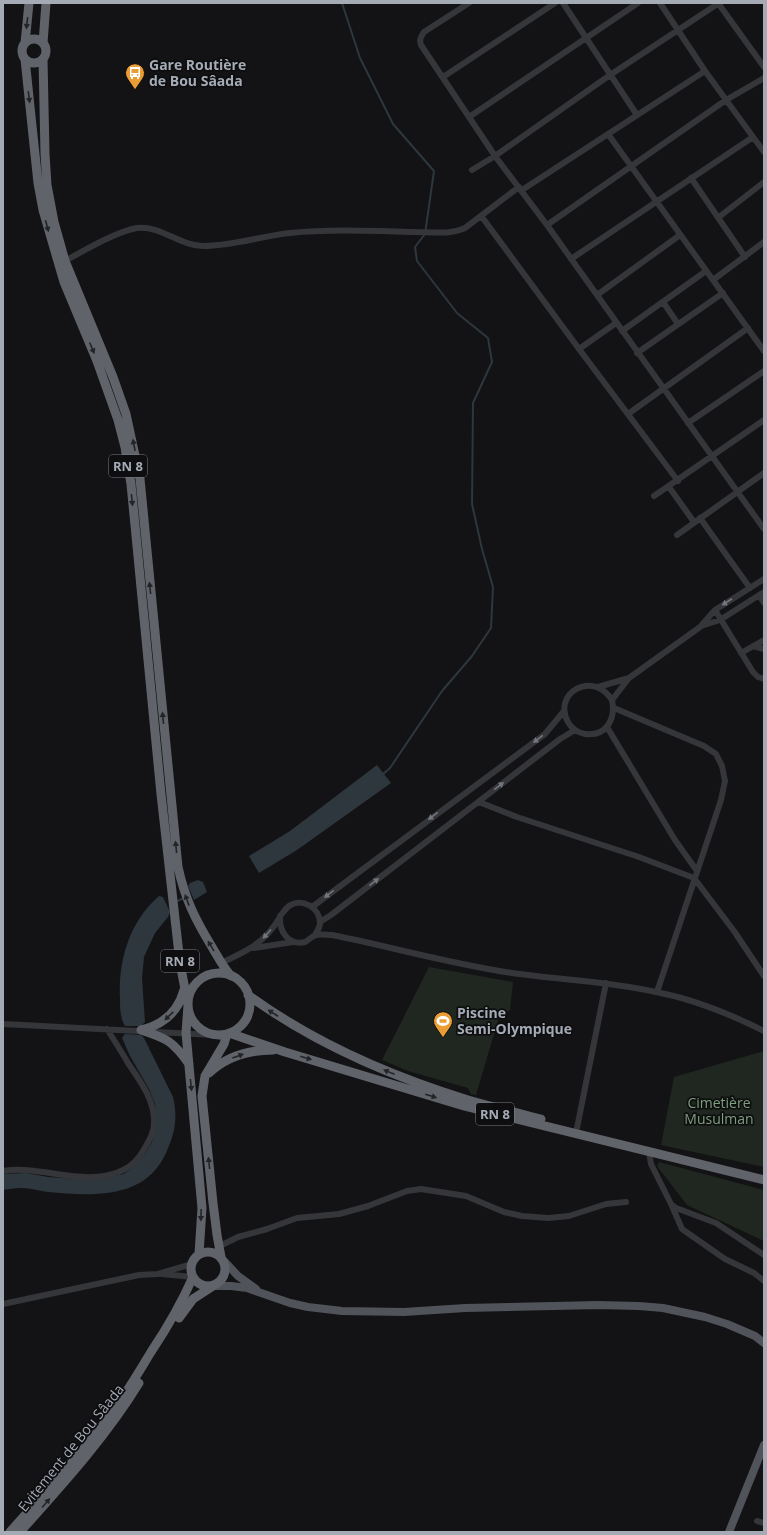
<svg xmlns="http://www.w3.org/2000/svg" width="767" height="1535" viewBox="0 0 767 1535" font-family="'Open Sans',sans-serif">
<rect width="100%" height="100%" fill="#131315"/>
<path fill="#202720" d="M429 967 513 982 510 1010 499 1017 476 1095 471 1094 468 1088 408 1071 382 1060Z
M764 1051V1167L661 1145 674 1077Z
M659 1162 764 1190V1241L687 1205 657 1166Z"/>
<path fill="#2d373d" d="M377 765 391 783 297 850 259 873 249 856 290 831Z
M198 880 203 882 207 892 194 900 188 886 190 883Z
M159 896 163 897 170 912 168 917 155 933 144 957 142 978 145 1022 141 1026H125C120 1017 120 1009 120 999 118 961 129 922 159 896Z
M125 1034 141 1035 144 1038 173 1097C178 1118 175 1133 166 1153 145 1200 92 1196 48 1192 40 1191 30 1188 21 1188 15 1188 9 1189 3 1190V1174L26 1173 48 1177 80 1179H101L124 1174 133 1167 144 1155 152 1142 156 1128 155 1104 149 1089 130 1056 122 1038Z"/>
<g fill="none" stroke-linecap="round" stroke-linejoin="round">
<path stroke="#2d373d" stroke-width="2" d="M342 3 360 58 393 124 434 171 425 234 415 247 417 261 457 313 488 338 492 362 473 403 472 504 482 549 493 587 491 628 472 656 442 691 390 768 382 775
M175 902 184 898"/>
<path stroke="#34363a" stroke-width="6" d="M469 3 424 32C421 37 419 39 421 45L495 156 547 225 764 529
M563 3 637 115
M660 3 705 71 764 152
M718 3 764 67
M443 77 555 3
M469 117 638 3
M608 134 764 351
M472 170 495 156 610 75 719 3
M691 178 745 257
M522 190 705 71
M482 217 579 349 678 481
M719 217 764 182
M547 225 726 100 764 78
M571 259 753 137
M65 261C85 250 115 232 137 228 160 225 180 246 203 246 233 246 261 236 290 233 332 229 373 231 415 232 431 232 450 235 465 228L519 187
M713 280 764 242
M597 295 680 235
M663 302 678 324
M622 331 706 271
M579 349 616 323
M637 353 723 293
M628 414 748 328
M688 423 764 371
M669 487 694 522
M654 496 764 420
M700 518 750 588
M677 535 764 473
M759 595 764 603
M715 610 753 672 758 677 764 679
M701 626 720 620 764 592
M753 646 764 649
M741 653 764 640
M598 687 629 678
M612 700C592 669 552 694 568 722 571 728 578 733 585 734 606 737 616 719 612 700L629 678 700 627 715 610 764 579
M614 708 704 746 716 754 722 766 725 781 721 800 657 992
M607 727 675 840 697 871
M479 802 517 817 639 857 694 878 734 931 764 976
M312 907 545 734 564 711
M320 922 331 915 560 739 575 730
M315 935C317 931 320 928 320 923 320 908 302 897 289 906 286 908 283 913 280 916 279 931 288 946 305 942 309 940 312 936 316 935 320 934 327 935 332 935 392 947 451 964 512 973 560 980 609 981 656 992 693 999 730 1014 764 1031
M254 948 293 942
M221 963C247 951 265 943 280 917
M3 1024 214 1035
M577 1128 606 983
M649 1152 651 1164 671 1204 676 1208 716 1223 764 1255
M3 1171C34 1166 64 1179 94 1177 114 1176 133 1169 143 1151 148 1142 154 1134 154 1123 155 1100 140 1081 128 1063 121 1051 114 1040 107 1029
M672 1206 682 1229 725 1259 754 1273 764 1281
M220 1246 238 1237 267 1229 297 1218 339 1214 368 1206 407 1191 421 1189 466 1196 504 1212 522 1216 548 1218 569 1216 606 1204 626 1202
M162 1274 193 1277
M3 1304 139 1275 158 1274 192 1264
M757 1521 764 1523"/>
<path stroke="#505359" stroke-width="8" d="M225 1262 238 1276 256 1289
M214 1286H231L247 1288 290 1303 308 1307 342 1311 404 1312 465 1308 598 1305 639 1306 663 1308 705 1317 727 1324 755 1336 764 1343
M729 1532 764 1445"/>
<path stroke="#60646a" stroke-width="9" d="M22 51a12 12 0 1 1 24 0a12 12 0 1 1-24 0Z
M25 43 29 3
M43 43 46 3
M25 59 38 183 43 210 64 282 97 361 118 420 125 447 131 484 161 794 180 963 188 1005 186 1033 202 1208 199 1254
M43 59 45 154 47 185 54 222 65 261 113 377 126 414 140 479 178 867C185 899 195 919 212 947 218 957 223 967 231 976
M188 1004a31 31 0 1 1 62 0a31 31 0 1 1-62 0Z
M248 995C314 1043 390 1076 468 1100 492 1107 517 1113 541 1119
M141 1030C163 1025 178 1012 184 990
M141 1030C166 1038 173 1041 189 1064
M229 1033 285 1052 464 1106 764 1180
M209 1073C227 1056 249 1050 273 1050
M191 1269a17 17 0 1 1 34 0a17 17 0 1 1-34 0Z
M221 1257 217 1235 213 1203 202 1096 205 1076 224 1044 227 1034
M179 1318 193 1299 213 1286
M10 1532C42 1495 77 1460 106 1421 123 1399 137 1375 151 1352 167 1328 181 1304 193 1277
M20 1532C62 1485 106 1437 139 1383"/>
</g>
<defs><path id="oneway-solid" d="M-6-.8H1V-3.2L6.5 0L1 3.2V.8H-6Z"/></defs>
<g fill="#222426">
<use href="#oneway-solid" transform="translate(27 23) rotate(97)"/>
<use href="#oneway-solid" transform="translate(29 97) rotate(83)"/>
<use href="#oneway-solid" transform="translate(47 226) rotate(75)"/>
<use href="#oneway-solid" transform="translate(92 348) rotate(67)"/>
<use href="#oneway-solid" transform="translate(134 445) rotate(-101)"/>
<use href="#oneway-solid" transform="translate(132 500) rotate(84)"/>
<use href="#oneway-solid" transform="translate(150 588) rotate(-96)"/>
<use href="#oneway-solid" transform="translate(163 718) rotate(-95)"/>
<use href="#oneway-solid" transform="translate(176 847) rotate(-96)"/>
<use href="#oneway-solid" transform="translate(187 900) rotate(-110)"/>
<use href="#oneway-solid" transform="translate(211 946) rotate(-121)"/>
<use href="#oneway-solid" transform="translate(273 1013) rotate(-147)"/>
<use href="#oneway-solid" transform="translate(169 1016) rotate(136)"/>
<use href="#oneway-solid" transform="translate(238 1056) rotate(-20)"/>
<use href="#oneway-solid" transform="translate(306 1058) rotate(16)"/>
<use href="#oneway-solid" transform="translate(389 1072) rotate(-158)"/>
<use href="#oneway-solid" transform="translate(191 1085) rotate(84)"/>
<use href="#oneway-solid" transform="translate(431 1096) rotate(17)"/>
<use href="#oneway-solid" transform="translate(209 1163) rotate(-96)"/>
<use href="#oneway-solid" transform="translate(201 1215) rotate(92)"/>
<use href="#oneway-solid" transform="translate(46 1503) rotate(-49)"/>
</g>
<g fill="#72767e">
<use href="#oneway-solid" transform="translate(727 602) rotate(147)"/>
<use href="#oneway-solid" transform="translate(538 739) rotate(143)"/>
<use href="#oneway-solid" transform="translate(499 786) rotate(-37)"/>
<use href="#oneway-solid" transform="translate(433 816) rotate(143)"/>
<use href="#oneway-solid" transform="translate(374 882) rotate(-38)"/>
<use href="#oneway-solid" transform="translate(329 894) rotate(143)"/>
<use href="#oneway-solid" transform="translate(267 934) rotate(132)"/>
</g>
<defs>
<symbol id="bus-pin" viewBox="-11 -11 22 30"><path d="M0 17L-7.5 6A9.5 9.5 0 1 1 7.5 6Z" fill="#eb9d35" stroke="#0e0e10"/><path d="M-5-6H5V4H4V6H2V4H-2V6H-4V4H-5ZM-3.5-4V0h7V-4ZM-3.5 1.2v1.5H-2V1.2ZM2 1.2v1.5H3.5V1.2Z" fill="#fff"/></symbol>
<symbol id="stadium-pin" viewBox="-11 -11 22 30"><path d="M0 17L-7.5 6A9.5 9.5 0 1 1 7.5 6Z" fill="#eb9d35" stroke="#0e0e10"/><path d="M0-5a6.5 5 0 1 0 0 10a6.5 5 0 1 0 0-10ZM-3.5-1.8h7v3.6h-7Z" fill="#fff"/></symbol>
</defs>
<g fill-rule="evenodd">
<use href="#bus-pin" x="124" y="62" width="22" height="30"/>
<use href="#stadium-pin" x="432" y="1010" width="22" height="30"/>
</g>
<g text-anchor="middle" stroke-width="3.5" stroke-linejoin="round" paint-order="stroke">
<g fill="#0e0e10" stroke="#787c84" stroke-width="1">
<rect x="109" y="455" width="38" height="22" rx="3"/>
<rect x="161" y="950" width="38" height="22" rx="3"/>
<rect x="476" y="1103" width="38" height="22" rx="3"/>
</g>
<g font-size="13" font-weight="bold" fill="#a5abb5">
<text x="128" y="471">RN 8</text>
<text x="180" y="966">RN 8</text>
<text x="495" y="1119">RN 8</text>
</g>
<g font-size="14" font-weight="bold" fill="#a5abb5" stroke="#0e0e10" text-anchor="start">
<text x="149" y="70">Gare Routière<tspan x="149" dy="16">de Bou Sâada</tspan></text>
<text x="457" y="1018">Piscine<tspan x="457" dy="16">Semi-Olympique</tspan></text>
</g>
<g font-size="14" fill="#7e9f7d" stroke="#0e0e10">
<text x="719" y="1108">Cimetière<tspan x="719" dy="16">Musulman</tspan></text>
</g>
<g font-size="14" fill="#a5abb5" stroke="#0e0e10">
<text transform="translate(71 1448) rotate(-51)" y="5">Evitement de Bou Sâada</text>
</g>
</g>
<rect width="767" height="1535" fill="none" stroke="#a5abb5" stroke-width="8"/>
</svg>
